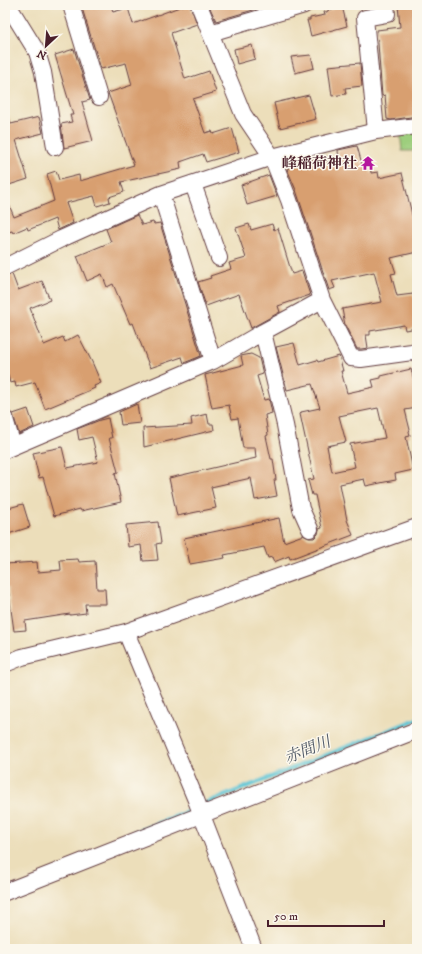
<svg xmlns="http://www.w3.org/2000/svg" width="422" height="954" viewBox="0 0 422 954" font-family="'IM FELL DW Pica','Noto Serif JP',serif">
<rect width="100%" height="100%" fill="#fbf7ec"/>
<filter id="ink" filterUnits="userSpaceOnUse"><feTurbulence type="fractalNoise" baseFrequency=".025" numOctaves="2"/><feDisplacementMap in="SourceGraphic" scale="8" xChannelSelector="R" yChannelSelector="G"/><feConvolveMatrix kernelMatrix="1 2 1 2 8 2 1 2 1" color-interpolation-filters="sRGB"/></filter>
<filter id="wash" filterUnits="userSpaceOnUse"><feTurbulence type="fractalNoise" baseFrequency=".012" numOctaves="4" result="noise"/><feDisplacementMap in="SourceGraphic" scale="16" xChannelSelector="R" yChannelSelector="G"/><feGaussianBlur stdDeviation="0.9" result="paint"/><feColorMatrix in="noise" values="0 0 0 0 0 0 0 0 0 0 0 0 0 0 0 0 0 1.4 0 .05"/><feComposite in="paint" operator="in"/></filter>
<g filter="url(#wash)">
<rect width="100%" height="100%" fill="#ecdeba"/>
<path fill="#9dce7d" stroke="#747654" d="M417 129V151H402L400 131Z"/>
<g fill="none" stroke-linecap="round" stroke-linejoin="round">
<path stroke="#58c3d3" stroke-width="4.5" d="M206 803 417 719
M123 837 192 810"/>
</g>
<g id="blocks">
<path fill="#d89f70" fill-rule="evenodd" d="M81 5H111L113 12 128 8 133 24 185 5H190L197 24 171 33 185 79 209 71 216 92 193 99 205 133 212 131 213 134 232 128 239 152 206 162 203 154 180 162 181 169 121 182 124 192 109 197 110 202 97 206 94 196 66 203 73 223 58 230 55 219 28 230 27 227 13 233 12 231 5 233V195L14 217 54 201 47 174 56 171 59 180 79 175 80 181 134 165 108 93 132 85 126 63 101 69Z
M220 5H270L216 21 210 8Z
M398 5H417V116L391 120 387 119 385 95 382 96 377 30 400 27Z
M342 6 347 26 311 36 307 20H310V18L325 15 324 12H327V11Z
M252 45 255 59 237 64 234 49Z
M74 49 90 100 82 102 93 141 64 148 61 124 72 122 70 115H73L55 55Z
M311 55 314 68 295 73 291 57Z
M360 63 362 86 345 88 346 94 332 96 328 66Z
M309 95 316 119 280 128 274 103Z
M5 115H8L11 124 39 117 43 133 16 140 28 179 9 185 5 174Z
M357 146 362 164 370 163 371 173 378 172 379 178 402 173 417 235V252L391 258 396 273 391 274 397 296 413 294 414 298 417 297V328L405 330 404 325 370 331V335H366L368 348 361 349H357L345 325 342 309 382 302 374 272 332 281 335 288 329 290 296 190 287 169 289 168 288 166 326 156 329 165 339 163 338 150Z
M269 175 277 196 247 205 241 185Z
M137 215 142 225 153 222 154 224 160 223 201 356 184 363 182 357 150 368 133 323 130 324 113 284 107 287 102 274 87 281 77 256 111 242 106 229Z
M249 224 251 230 272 224 274 230 278 228 292 274 302 271 310 295 278 306 280 312 251 328 239 294 206 306 198 282 211 278 210 276 231 269 229 263 246 258 236 228Z
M12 274 18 290 42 281 50 300 30 308 44 345 63 337 65 342 78 335 92 362 101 383 94 386 95 388 45 409 35 382 16 387 15 382 10 383 5 364V276Z
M294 343 300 365 317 360 318 362 339 356 343 371H341L347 393 374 387 372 380 381 378V376L411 369 416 387H417V408L405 410 410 430 409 431 410 436 406 437 413 470 395 474 396 480 385 482 366 486 364 479 340 484 347 520 353 535 290 559 289 556 274 562 272 557 268 558 264 547 224 555 225 558 190 564 184 538 279 518 284 542 303 535 309 538H314L318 534 319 529 322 528 315 495H312L308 480 314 479 300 414 301 413V412L320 408 312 384 287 390 276 347ZM378 408 385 438 350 444 355 467 332 472 327 446 346 442 339 416Z
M251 354 259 358 263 374 257 376 264 400 269 399 272 413 265 415 268 435 266 436 271 459H273L276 480H274L277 496 255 500 251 478 211 487 216 508 177 516 169 478 256 458 255 448H243L238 418 232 419 229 405 212 408 205 375 243 365 241 356Z
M137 404 140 423 121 425 119 412Z
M28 409 34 427 19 434 13 414Z
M207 414 209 424H213L214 430 144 447 143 428 192 425 191 418Z
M108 418 112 438H109L118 472 115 473 121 502 81 511 80 509 54 516 43 477 39 478 33 453 62 447 67 468 98 462 92 437 79 440 77 429 100 420Z
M23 504 30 527 5 535V509Z
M158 522 161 543 156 544 158 560 143 561 141 545 128 547 126 525Z
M78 559 79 562 95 561 97 589H105L106 604H85L86 613 70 615V614L25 621 26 630 14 631 8 588 5 589V564L37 562 38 572 61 570 60 560Z"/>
</g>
</g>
<g filter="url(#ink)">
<use href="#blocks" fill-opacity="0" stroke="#623c40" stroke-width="1"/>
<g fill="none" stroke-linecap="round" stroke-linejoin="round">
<defs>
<path id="minor" d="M8 5 37 52 43 72 55 147
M71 5 99 97
M199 5 243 114 272 157 289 200 322 300 351 358 361 359 412 352 417 350
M210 33 304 5
M376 131 365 18 387 14 386 5
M193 184 219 258
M161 194 213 361
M5 267 61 239 161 194 272 157 376 131 417 126
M263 332 285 425 301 509 310 529
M5 419 13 446
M5 450 213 361 263 332 322 300
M126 632 196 800 254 949
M5 664 22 657 126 632 417 527
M5 892 417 730"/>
</defs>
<use href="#minor" stroke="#623c40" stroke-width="18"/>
<use href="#minor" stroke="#fff" stroke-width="16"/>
</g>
</g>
<defs>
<symbol id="temple-bare" viewBox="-9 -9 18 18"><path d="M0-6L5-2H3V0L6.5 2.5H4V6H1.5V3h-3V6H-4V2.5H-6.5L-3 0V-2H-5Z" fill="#b5179e" stroke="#fbf7ec" stroke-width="2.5" paint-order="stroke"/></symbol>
</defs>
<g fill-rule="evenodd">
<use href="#temple-bare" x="358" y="153" width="20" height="20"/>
</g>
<g text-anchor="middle" stroke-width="3" stroke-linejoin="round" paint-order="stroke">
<g font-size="15" font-weight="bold" fill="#4a1f2b" stroke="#fbf7ec" text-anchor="end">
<text x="357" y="168">峰稲荷神社</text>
</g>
<g font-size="16" font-style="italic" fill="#4f5866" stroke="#fbf7ec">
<text transform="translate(307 749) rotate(-22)" y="6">赤間川</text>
</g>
</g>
<rect width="422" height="954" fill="none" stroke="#fbf7ec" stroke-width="20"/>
<g transform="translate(46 46) rotate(206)" stroke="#fbf7ec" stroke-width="3" paint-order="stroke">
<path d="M0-3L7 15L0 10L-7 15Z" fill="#4a1f2b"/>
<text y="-6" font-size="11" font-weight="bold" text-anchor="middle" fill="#4a1f2b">N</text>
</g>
<path d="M268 920v6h116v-6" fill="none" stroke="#4a1f2b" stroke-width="2"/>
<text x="274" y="920" font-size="12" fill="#4a1f2b" stroke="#fbf7ec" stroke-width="3" paint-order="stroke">50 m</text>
</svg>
